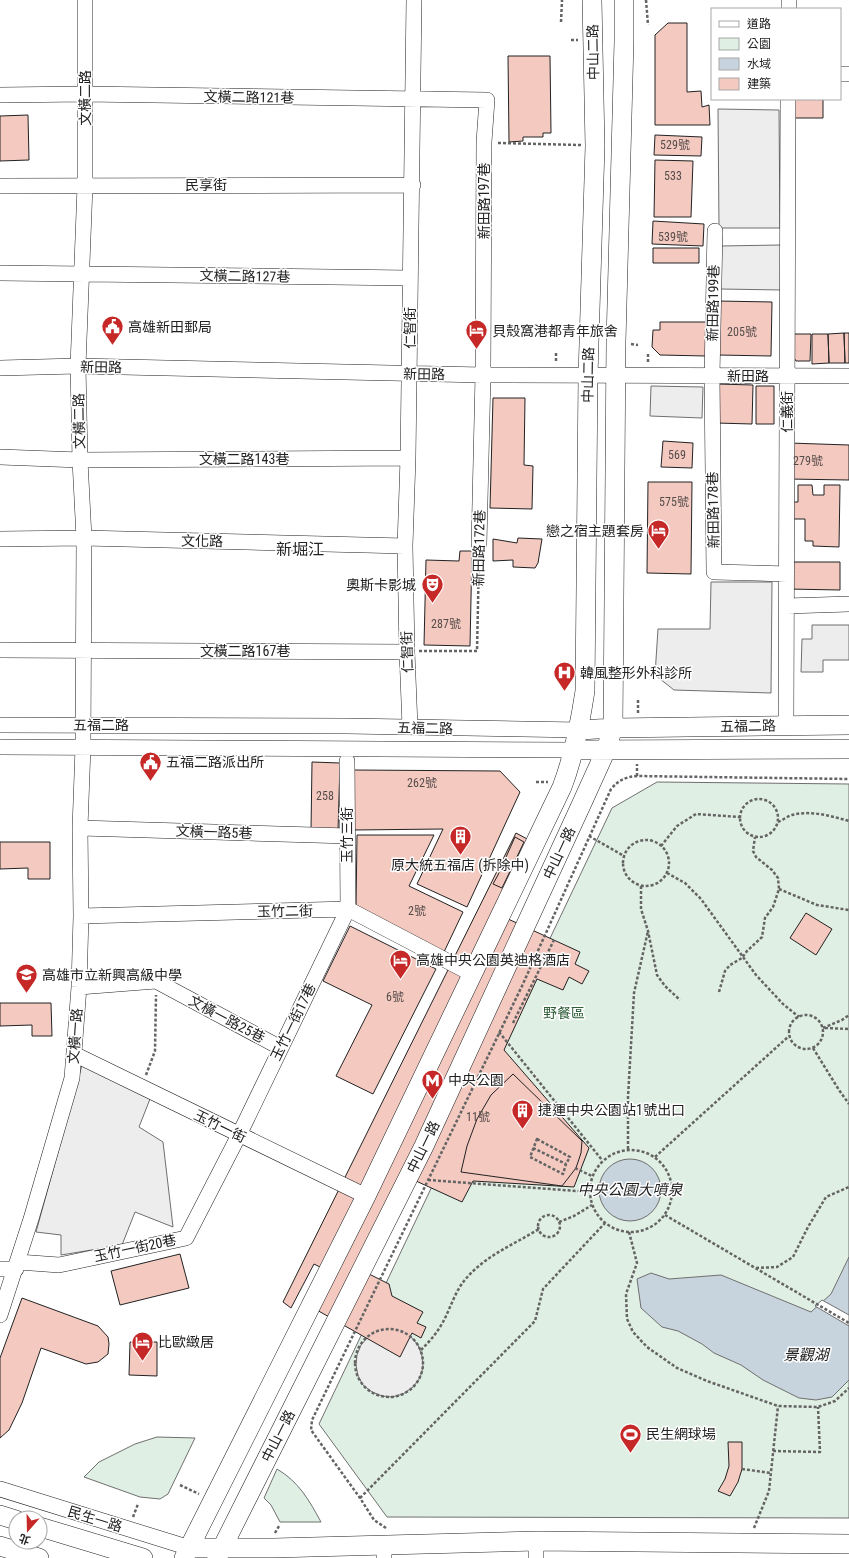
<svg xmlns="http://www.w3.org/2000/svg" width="849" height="1558" viewBox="0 0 849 1558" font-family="'Roboto Condensed','Noto Sans TC',sans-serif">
<rect width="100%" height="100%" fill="#fff"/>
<path fill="#e0efe3" stroke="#6f6f6f" d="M657 782 849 784V1518L387 1517 319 1424 612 808Z
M157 1437 195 1438 168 1494 160 1499 140 1497 84 1477 99 1462 135 1444Z
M277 1469C299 1482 309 1500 321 1522H280L271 1505 264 1498Z"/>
<path fill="#ededed" stroke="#6f6f6f" d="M718 109 779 110 780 228H719Z
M781 245 782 290 720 289V246Z
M651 386 703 387 702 418 650 416Z
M711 582H772L771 693 674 690 655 675 658 629H710Z
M812 625H849V660H823V672H801L802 639H812Z
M82 1065 150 1099 139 1127 163 1142 173 1227 135 1212 122 1245 61 1255V1235L36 1232Z
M410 1336 418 1345 422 1356 423 1367 420 1378 413 1387 403 1394 392 1397 382 1396 372 1392 363 1385 358 1376 356 1365 357 1355 361 1345 368 1337Z"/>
<path fill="#c7d3dd" stroke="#6f6f6f" d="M599 1190a31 31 0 1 1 62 0a31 31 0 1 1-62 0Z
M849 1257V1380L832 1397 816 1400 799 1398 763 1380 741 1365 714 1353 702 1344 678 1331 662 1327 641 1308 637 1279 651 1273 669 1279 721 1275 811 1312 831 1294Z"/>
<path fill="#fff" stroke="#6f6f6f" d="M822 1300 849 1315V1326L815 1306Z"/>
<path fill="#f3c9c0" stroke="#222" d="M668 23H687V92L701 91 702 107 709 105 710 125H655V35Z
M508 56H550L551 133H543V137H523V141L509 142Z
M793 99H823V118H792Z
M28 115 29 160 0 161V116Z
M655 135 702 137 701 156 654 155Z
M655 160 693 161 691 217H654Z
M653 221 704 224 703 246 652 244Z
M653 248H699V263H653Z
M718 301 772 302 771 356 717 355Z
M660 322H707L706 356 660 355 652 347 653 330H660Z
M844 333H849V363H845Z
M844 333 845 363H829L828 334Z
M792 334H811L810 361H796L793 356Z
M812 334H828L829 363 812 364Z
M717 384 753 385 752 424 716 423Z
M756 386H774V424H756Z
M493 398H525L524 465 533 466 532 509 490 508Z
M663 441 693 443 692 468 661 467Z
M789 443 849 445V480L788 479Z
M648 482H692L691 574 647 573Z
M798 485H812L813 495H824V485H840L839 547 813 546V541H805V519H792V502H798Z
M518 538 542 539 538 563 535 568 513 567V560L493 561V539L517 543Z
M460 551H472L470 646 424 645 426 560 459 561Z
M789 562H840V590L788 589Z
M312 762 340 763 338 831 311 830Z
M354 770 500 771 520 792 467 907 417 884 443 829 354 830Z
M516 833 529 840 495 913 580 952 575 964 589 971 582 984 569 977 563 990 537 979 504 1050 589 1148 574 1187 473 1181 462 1202 416 1181 369 1274 389 1284 392 1296 423 1312 417 1323 426 1327 421 1338 412 1333 400 1357 315 1309 334 1274 314 1264 291 1308 283 1302Z
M357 835H434L409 886 463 912 444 952 356 907Z
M515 837 524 842 502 888 493 884 498 875Z
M0 842H50V879H28V868L0 869Z
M806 913 832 929 816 955 790 938Z
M350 926 436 969 373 1094 336 1076 372 1005 323 981Z
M0 1003H51L52 1036H32V1025L0 1026Z
M513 1074 582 1141 581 1153 576 1168 562 1186 461 1172 467 1146 477 1119 491 1095Z
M180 1254 189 1288 120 1305 111 1271Z
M22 1298 98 1326 108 1337 109 1344 108 1354 98 1362 86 1364 41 1348 22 1403 9 1430 0 1438V1358Z
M130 1342H157V1376L129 1375Z
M728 1442H742V1469L738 1482 730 1496 718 1491 725 1479 729 1466Z"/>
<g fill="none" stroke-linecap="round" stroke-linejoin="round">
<defs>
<path id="minor" d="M789 9V0
M840 74H849
M0 95 85 94 487 100 484 142 483 375 479 544
M0 186 413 185
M715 231 712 376 714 572 787 574
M0 273 410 278
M0 368 78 366 483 375 849 376
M0 457 80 460 408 458
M0 539 84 538 405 546
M787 606 849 604
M0 650 407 652
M0 725 347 726 580 730
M786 726 788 99
M410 727 407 652 405 546 408 458 414 0
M0 747 575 750
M80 828 348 836
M81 916 348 909 472 974
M79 987 156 981 281 1048
M74 1054 366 1196
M18 1262 59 1265 186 1238 239 1135 348 909 347 761
M0 1269H16
M0 1315 31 1219 72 1078 79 987 81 916 80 828 83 747 84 538 80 460 78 366 85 186V0
M0 1489 190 1548
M536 1541V1558
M384 1558V1545"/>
<path id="major" d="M580 730 613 728 849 725
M575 750 849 749
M0 1515 16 1520
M40 1527 143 1558
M0 1546 39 1558
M190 1548H274L536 1541 849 1544
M184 1558 366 1196 562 787C574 756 580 724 585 691L588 376 595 146 592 0
M217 1558 424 1146 582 803 606 750 613 728 616 342 624 41V0"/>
</defs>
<use href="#minor" stroke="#222" stroke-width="16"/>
<use href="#major" stroke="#222" stroke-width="20"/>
<path stroke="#646464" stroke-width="2.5" stroke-dasharray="3 2" stroke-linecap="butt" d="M646 0 648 25
M561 22 562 0
M571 40H578
M498 143 581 145
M631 344 638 345
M556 353V362
M648 362V353
M419 651H477L479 557
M638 713V698
M637 776V764
M536 782H548
M740 818a19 19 0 1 1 38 0a19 19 0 1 1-38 0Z
M778 822C783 820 788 816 792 815 811 810 831 816 849 821
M589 836 624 856
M623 863a23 23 0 1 1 46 0a23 23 0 1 1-46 0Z
M661 846 677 826 696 814 740 817
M667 873 685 883 701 899 756 975 783 1004 799 1017
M641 886V909L648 931 657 975 665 986 680 1000
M779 889 817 905 849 910
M719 992 725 971 730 965 742 958 747 951 762 937 765 918 773 907 779 889 778 878 772 870 756 857 753 851 755 837
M789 1032a17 17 0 1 1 34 0a17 17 0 1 1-34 0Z
M513 1023 554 940
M823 1028 842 1020 849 1015
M825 1028 849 1029
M499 1032 602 1160
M813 1048 839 1090 849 1104
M146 1075 155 1051 156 995
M537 1139 570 1157 566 1164 563 1174 530 1157Z
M533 1148 566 1164
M628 1149V1097L634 993 648 931
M590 1191a41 41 0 1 1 82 0a41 41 0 1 1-82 0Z
M655 1157 789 1036
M575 1168 592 1176
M428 1180 590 1192
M665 1215 849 1323
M538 1226a11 11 0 1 1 22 0a11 11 0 1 1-22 0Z
M559 1222 574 1216 592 1205
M629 1232 637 1263 626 1294 627 1319 633 1332 647 1347 677 1368 707 1381 778 1406 818 1407 835 1401 849 1388
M756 1268 777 1267 793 1257 808 1227 826 1197 849 1187
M355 1363a34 34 0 1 1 68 0a34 34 0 1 1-68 0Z
M421 1350C429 1342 437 1333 443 1322 450 1309 455 1292 464 1281 484 1256 513 1245 539 1229
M773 1451 820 1452 818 1407
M742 1469 771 1473
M180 1485 199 1494
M360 1498 535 1321 543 1289 605 1223
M133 1517 138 1504
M386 1528 374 1520 360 1498 311 1430 312 1420 522 986 611 789C619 780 625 777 637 776L849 779
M754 1528 769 1491 778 1406
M275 1533 279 1526"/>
<use href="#minor" stroke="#fff" stroke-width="15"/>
<use href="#major" stroke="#fff" stroke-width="19"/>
</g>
<defs>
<symbol id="civic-pin" viewBox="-11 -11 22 30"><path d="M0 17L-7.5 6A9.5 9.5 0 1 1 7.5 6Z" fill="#c62828" stroke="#fff"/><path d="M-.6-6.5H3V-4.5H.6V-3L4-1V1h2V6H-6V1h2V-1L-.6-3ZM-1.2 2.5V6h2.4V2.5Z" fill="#fff"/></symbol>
<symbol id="hotel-pin" viewBox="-11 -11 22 30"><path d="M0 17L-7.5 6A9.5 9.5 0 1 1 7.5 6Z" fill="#c62828" stroke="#fff"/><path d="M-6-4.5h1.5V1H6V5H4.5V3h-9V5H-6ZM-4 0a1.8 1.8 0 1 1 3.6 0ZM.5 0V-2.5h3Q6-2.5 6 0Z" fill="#fff"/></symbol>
<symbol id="theatre-pin" viewBox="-11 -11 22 30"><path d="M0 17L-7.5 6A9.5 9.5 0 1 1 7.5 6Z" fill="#c62828" stroke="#fff"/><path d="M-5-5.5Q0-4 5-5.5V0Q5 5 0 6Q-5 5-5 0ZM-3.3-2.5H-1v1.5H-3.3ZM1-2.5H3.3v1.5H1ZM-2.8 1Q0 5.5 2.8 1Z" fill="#fff"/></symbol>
<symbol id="hospital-pin" viewBox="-11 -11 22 30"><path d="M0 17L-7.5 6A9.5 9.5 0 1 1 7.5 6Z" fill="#c62828" stroke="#fff"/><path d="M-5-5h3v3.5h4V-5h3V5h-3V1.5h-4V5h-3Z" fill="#fff"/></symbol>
<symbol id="building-pin" viewBox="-11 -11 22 30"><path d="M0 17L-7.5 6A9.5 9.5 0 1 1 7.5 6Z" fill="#c62828" stroke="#fff"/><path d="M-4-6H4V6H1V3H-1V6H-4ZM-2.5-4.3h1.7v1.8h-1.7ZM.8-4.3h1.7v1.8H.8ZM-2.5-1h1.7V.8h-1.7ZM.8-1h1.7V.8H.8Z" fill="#fff"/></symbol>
<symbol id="school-pin" viewBox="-11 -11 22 30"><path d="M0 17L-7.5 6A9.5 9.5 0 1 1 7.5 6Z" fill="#c62828" stroke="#fff"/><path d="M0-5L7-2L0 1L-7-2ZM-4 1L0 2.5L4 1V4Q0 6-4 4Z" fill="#fff"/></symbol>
<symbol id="metro-pin" viewBox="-11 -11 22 30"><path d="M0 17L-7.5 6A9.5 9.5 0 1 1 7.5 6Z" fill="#c62828" stroke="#fff"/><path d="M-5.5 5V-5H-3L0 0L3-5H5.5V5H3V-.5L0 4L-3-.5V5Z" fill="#fff"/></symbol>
<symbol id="stadium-pin" viewBox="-11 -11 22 30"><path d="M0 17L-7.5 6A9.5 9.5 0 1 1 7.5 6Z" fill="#c62828" stroke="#fff"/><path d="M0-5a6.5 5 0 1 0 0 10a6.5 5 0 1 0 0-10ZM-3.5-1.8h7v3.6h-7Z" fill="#fff"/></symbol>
</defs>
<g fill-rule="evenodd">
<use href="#civic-pin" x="100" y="314" width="25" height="34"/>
<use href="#hotel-pin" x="464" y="318" width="25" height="34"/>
<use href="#hotel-pin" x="646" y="518" width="25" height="34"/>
<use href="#theatre-pin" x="420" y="572" width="25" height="34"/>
<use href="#hospital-pin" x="552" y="660" width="25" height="34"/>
<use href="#civic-pin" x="138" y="750" width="25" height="34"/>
<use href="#building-pin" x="448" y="824" width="25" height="34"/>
<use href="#hotel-pin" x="388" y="948" width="25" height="34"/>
<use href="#school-pin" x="14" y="962" width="25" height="34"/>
<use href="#metro-pin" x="420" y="1068" width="25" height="34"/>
<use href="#building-pin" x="510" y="1098" width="25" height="34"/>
<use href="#hotel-pin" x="130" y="1330" width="25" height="34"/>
<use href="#stadium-pin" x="618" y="1422" width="25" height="34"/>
</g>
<g text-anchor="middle" stroke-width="3" stroke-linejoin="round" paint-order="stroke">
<g font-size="12" fill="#564c4a">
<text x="675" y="149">529號</text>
<text x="673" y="180">533</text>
<text x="673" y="241">539號</text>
<text x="742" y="336">205號</text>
<text x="677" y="459">569</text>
<text x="808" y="465">279號</text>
<text x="674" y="506">575號</text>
<text x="446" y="628">287號</text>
<text x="422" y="787">262號</text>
<text x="325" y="800">258</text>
<text x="417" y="915">2號</text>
<text x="395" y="1001">6號</text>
<text x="478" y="1121">11號</text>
</g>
<g font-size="14" fill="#222" stroke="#fff">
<text transform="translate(593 52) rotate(-91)" y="5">中山二路</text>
<text transform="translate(249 97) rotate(1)" y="5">文橫二路121巷</text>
<text transform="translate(85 98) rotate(-90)" y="5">文橫二路</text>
<text x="206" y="190">民享街</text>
<text transform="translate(484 201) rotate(-90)" y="5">新田路197巷</text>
<text transform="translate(245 276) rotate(1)" y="5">文橫二路127巷</text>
<text transform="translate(713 303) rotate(-89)" y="5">新田路199巷</text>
<text transform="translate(410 328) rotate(-90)" y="5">仁智街</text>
<text transform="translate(101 367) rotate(1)" y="5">新田路</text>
<text transform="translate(424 374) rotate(1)" y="5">新田路</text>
<text transform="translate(588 375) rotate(-89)" y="5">中山二路</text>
<text x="748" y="381">新田路</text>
<text transform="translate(787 412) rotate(-90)" y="5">仁義街</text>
<text transform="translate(79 421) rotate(-91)" y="5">文橫二路</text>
<text x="244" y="464">文橫二路143巷</text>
<text transform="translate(713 510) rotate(-91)" y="5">新田路178巷</text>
<text transform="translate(202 541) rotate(1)" y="5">文化路</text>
<text transform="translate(479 548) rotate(-89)" y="5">新田路172巷</text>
<text x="245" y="656">文橫二路167巷</text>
<text transform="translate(407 652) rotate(-92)" y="5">仁智街</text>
<text x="101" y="730">五福二路</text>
<text transform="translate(748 726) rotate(-1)" y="5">五福二路</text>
<text transform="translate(425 728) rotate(1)" y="5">五福二路</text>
<text transform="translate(214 832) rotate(2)" y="5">文橫一路5巷</text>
<text transform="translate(347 835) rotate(-90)" y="5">玉竹三街</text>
<text transform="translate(559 853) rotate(-65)" y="5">中山一路</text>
<text transform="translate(285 911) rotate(-1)" y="5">玉竹二街</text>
<text transform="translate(227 1019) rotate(28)" y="5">文橫一路25巷</text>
<text transform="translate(293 1022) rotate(-64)" y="5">玉竹一街17巷</text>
<text transform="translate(75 1036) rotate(-86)" y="5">文橫一路</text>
<text transform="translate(220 1126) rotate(26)" y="5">玉竹一街</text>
<text transform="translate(423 1147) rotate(-64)" y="5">中山一路</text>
<text transform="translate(135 1248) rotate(-12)" y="5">玉竹一街20巷</text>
<text transform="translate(278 1436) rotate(-63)" y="5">中山一路</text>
<text transform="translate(95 1519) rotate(17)" y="5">民生一路</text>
</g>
<g font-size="14" fill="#222" stroke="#fff" text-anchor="start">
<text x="128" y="332">高雄新田郵局</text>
<text x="492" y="336">貝殼窩港都青年旅舍</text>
<text x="644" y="536" text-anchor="end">戀之宿主題套房</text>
<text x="416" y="590" text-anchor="end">奧斯卡影城</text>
<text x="580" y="678">韓風整形外科診所</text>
<text x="166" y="767">五福二路派出所</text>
<text x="460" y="870" text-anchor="middle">原大統五福店 (拆除中)</text>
<text x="416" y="965">高雄中央公園英迪格酒店</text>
<text x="42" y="980">高雄市立新興高級中學</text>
<text x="448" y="1085">中央公園</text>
<text x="538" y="1115">捷運中央公園站1號出口</text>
<text x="158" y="1347">比歐緻居</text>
<text x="646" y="1439">民生網球場</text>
</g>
<g font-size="14" fill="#2f5e38" stroke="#fff">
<text x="564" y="1018">野餐區</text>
</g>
<g font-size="15" font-style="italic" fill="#222" stroke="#fff">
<text x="630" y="1195">中央公園大噴泉</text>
<text x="806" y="1360">景觀湖</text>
</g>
<g font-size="16" fill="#222" stroke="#fff">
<text x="300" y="555">新堀江</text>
</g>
</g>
<rect x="711" y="8" width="130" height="92" fill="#ffffff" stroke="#a7a7a7"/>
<rect x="719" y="21" width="20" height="6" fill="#ffffff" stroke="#a7a7a7"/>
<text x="747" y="28" font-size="12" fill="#222222">道路</text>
<rect x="719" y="38" width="20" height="12" fill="#e0efe3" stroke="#a7a7a7"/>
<text x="747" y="48" font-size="12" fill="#222222">公園</text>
<rect x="719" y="58" width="20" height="12" fill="#c7d3dd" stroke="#a7a7a7"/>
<text x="747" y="68" font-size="12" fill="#222222">水域</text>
<rect x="719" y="78" width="20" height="12" fill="#f3c9c0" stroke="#a7a7a7"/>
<text x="747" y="88" font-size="12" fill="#222222">建築</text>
<g transform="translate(28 1530) rotate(200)"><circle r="19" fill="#ffffff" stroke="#a7a7a7"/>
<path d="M0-3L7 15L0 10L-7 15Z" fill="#c62828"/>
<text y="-6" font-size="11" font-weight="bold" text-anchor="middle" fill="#222222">北</text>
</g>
</svg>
